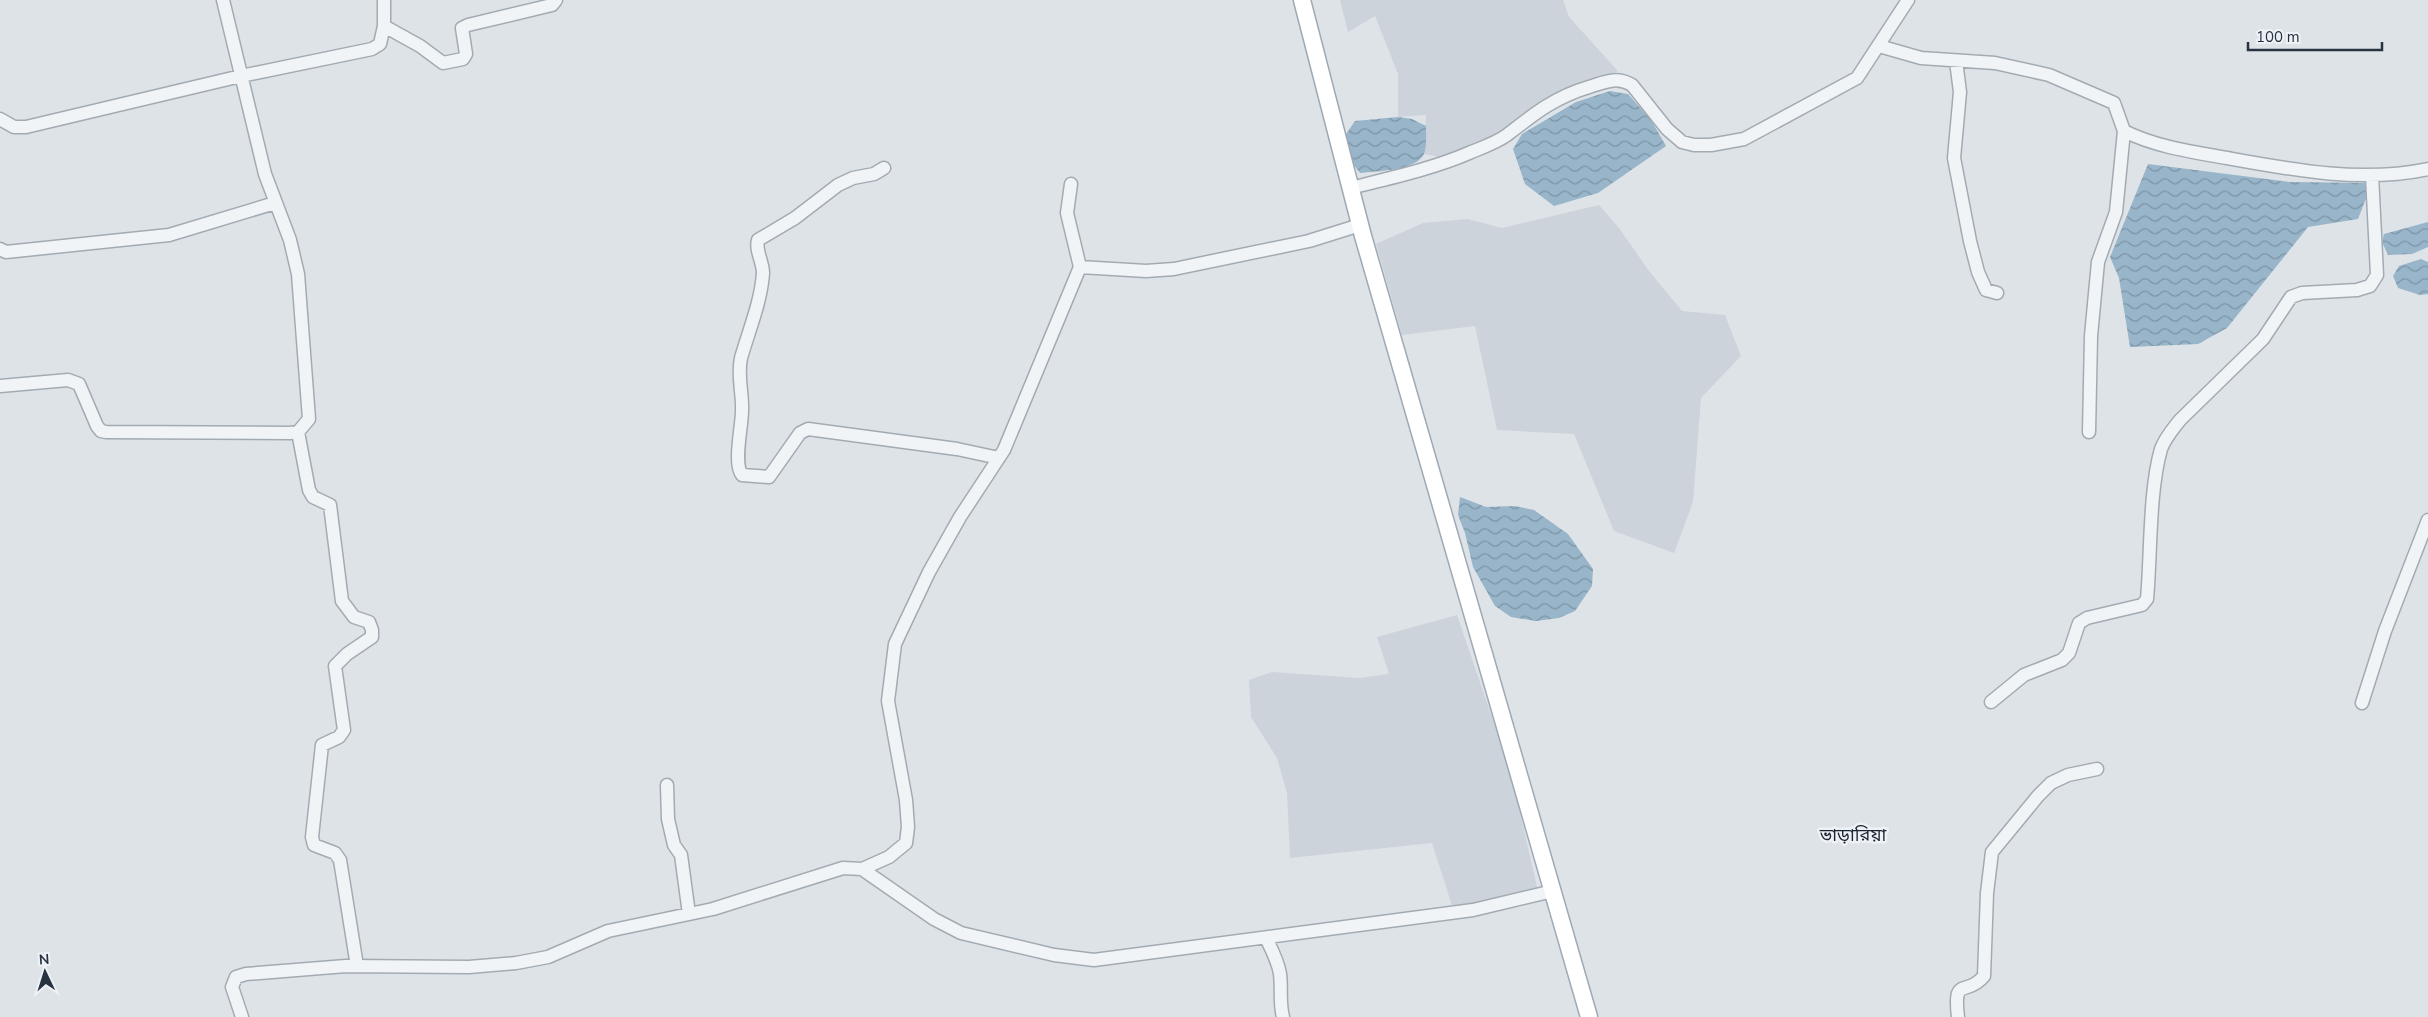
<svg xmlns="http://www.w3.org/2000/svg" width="2428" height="1017" viewBox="0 0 2428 1017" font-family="'Nunito Sans','Noto Sans Bengali',sans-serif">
<defs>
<pattern id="water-waves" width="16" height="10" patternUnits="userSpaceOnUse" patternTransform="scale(1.25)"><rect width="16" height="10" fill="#98b5ca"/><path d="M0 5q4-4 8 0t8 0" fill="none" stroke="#7c94a5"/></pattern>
</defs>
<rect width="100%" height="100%" fill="#dee3e8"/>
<path fill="#ccd3da" d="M1340 0H1563L1569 17 1618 71 1546 106 1451 159 1424 154 1426 115 1398 117V74L1375 16 1348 32Z
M1599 205 1619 228 1649 271 1682 311 1725 315 1741 356 1701 398 1693 502 1674 553 1614 531 1574 434 1497 430 1475 326 1402 335 1376 244 1423 223 1468 219 1502 228Z
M1457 615 1511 773 1540 900 1456 918 1432 843 1290 858 1287 793 1277 758 1251 717 1249 680 1272 672 1359 678 1389 674 1377 637Z"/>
<path fill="url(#water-waves)" d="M1610 91 1628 94 1651 120 1666 146 1598 193 1554 206 1525 184 1513 149 1522 134 1576 102Z
M1398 117 1412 119 1426 126C1426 135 1427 146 1424 154 1416 171 1376 171 1360 173L1353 164 1344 137 1355 121Z
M2148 164 2289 182 2372 183 2358 219 2308 227 2227 328 2198 344 2130 347 2119 278 2110 257Z
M2428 222V247L2412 254 2388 255 2382 242 2384 234Z
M2421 259 2428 262V294L2420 295 2398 288 2393 276 2399 266Z
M1460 497 1486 507 1515 506 1534 510 1568 534 1593 569 1592 586 1575 611 1559 618 1536 621 1511 617 1495 606 1473 567 1465 533 1458 515Z"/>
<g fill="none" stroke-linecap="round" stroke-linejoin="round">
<defs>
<path id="minor" d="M384 26 420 46 443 63 463 59 466 54 462 28 468 25 552 5 556 0
M1879 46 1921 58 1995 63 2049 75 2114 103 2124 131C2156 147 2193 152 2227 158 2293 170 2361 183 2428 169
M1956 61 1960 92 1954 158 1970 241 1978 272 1986 290 1997 293
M0 119 14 127H26L241 76 372 49 380 44 384 26V0
M884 168 874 174 853 178 838 185 795 218 758 240C755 250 763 262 763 273 761 302 749 330 741 358 737 376 743 394 742 411 742 427 733 463 742 475L769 477 800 433 808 429 957 449 999 458
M1351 188C1389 178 1432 169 1469 153 1481 148 1496 143 1507 135 1534 114 1555 97 1589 87 1605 82 1616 76 1632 85L1667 129 1682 142 1694 145H1711L1744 139 1857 78 1908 0
M0 249 6 252 169 235 275 203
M1080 267 1146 271 1174 269 1309 241 1360 225
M0 386 68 380 79 384 97 426 101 431 106 432 290 433 298 432 309 419 298 274 290 240 265 174 223 0
M298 432 309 490 313 497 330 505 342 601 354 617 369 622 372 630V637L347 654 335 666 344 730 339 737 322 745 312 837 314 845 335 853 340 860 357 966
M2089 432 2091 336 2098 262 2116 212 2124 131
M1991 702 2024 675 2062 660 2069 653 2079 623 2087 618 2142 605 2147 599C2151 555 2149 491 2161 449 2165 438 2173 429 2180 420L2263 339 2291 297 2302 293 2357 290 2370 286 2377 275 2372 175
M2362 703 2385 631 2428 520
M667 785 668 819 674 845 681 855 689 914
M862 869 889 857 906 843 908 827 906 800 888 701 895 644 929 572 960 517 1004 450 1080 267 1067 213 1071 184
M1266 938C1272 950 1278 961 1280 974 1282 989 1279 1002 1283 1017
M242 1017 232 987 236 977 246 974 346 966 469 967 516 963 548 957 608 931 713 909 843 868 862 869 934 919 961 933 1054 955 1094 960 1473 910 1553 891
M1958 1017C1953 974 1966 998 1984 976L1987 893 1992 852 2038 796 2051 783 2068 775 2097 769"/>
<path id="major" d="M1302 0 1363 236 1589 1017"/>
</defs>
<use href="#minor" stroke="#a3abb2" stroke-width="15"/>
<use href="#major" stroke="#9da9b4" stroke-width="19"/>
<use href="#minor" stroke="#f1f4f7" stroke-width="12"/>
<use href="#major" stroke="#fff" stroke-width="16"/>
</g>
<g text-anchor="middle" stroke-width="5" stroke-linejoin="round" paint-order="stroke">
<g font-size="18" fill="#192430" stroke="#eef2f6">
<text x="1853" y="841">ভাড়ারিয়া</text>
</g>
</g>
<g transform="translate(45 972) rotate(356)" stroke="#eef2f6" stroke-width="4" paint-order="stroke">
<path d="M0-4L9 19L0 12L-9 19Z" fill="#273340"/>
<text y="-8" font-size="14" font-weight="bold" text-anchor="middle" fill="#273340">N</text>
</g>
<path d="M2248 42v8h134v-8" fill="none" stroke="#273340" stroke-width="2.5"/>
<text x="2256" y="42" font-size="15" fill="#273340" stroke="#eef2f6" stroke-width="4" paint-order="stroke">100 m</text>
</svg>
